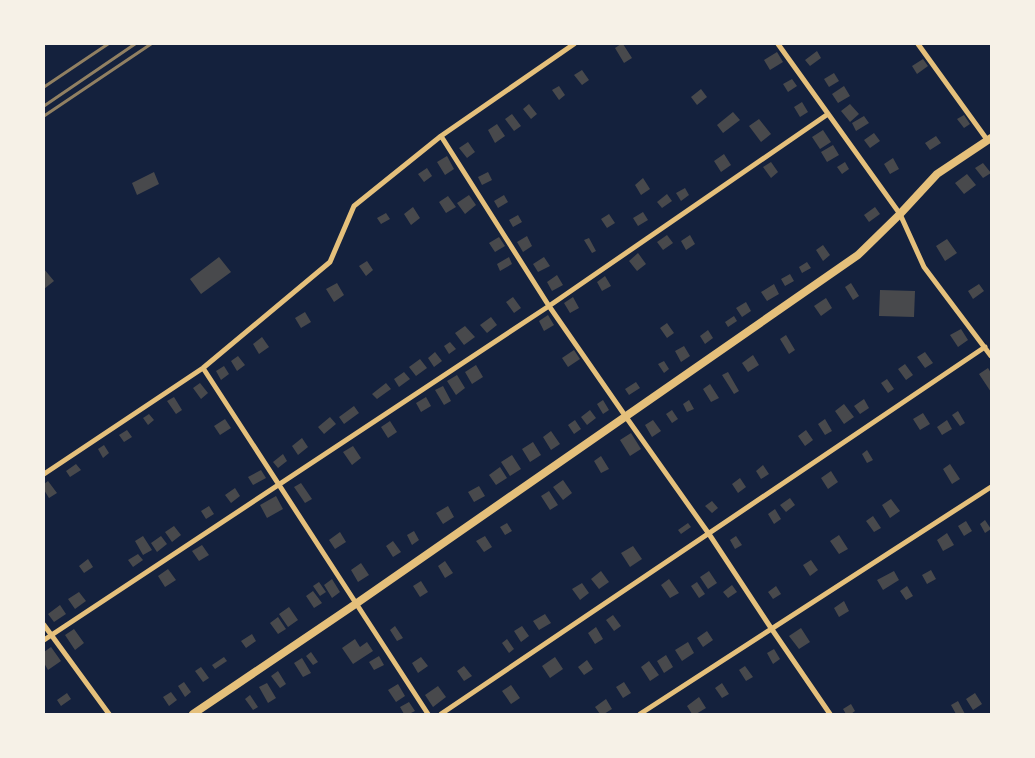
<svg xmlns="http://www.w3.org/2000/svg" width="1035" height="758" viewBox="0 0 1035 758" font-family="'DM Sans',sans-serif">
<rect width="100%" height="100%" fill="#14213d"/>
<path fill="#48494c" d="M621 44H623L632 58 624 63 615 48Z
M817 51 821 58 810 66 805 60Z
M777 52 783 62 770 70 764 60Z
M923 59 928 66 917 74 912 66Z
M582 70 589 80 582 85 574 75Z
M834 73 839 81 829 87 824 79Z
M792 79 797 86 788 92 783 84Z
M559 86 565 95 559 100 552 90Z
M844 86 850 96 838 103 832 94Z
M701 89 707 97 697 105 691 97Z
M802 102 808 112 800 117 794 107Z
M529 104 537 114 531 119 523 109Z
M850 104 859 114 850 122 841 111Z
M733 112 740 120 723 133 717 125Z
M512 114 521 126 514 131 505 119Z
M964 115 970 124 964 128 957 119Z
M864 116 869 123 856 131 852 123Z
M759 119 771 134 761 142 749 126Z
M497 124 505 136 495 143 488 130Z
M823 130 831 142 820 149 812 137Z
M874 133 880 141 870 148 864 140Z
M936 136 941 143 930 150 925 143Z
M468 142 475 152 467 158 459 148Z
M833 145 839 155 827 162 821 152Z
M724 154 731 165 721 172 714 161Z
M447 156 454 169 445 175 437 162Z
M893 158 899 169 890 174 884 164Z
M771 162 778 172 771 178 763 167Z
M845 162 849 169 842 174 837 167Z
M983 163 991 173 983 178 975 168Z
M427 168 432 176 424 182 418 174Z
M154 172 159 184 137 195 132 183Z
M488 172 492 180 482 185 478 177Z
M967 174 976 185 964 194 955 183Z
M643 178 650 189 641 195 635 185Z
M685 188 689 195 681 201 676 193Z
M667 194 672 201 662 208 657 202Z
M469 195 476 205 465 214 457 203Z
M504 195 508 202 498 208 494 201Z
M448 196 456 207 446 213 439 202Z
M413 207 420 218 411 225 404 214Z
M875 207 880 214 869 222 864 215Z
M643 212 648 220 638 226 633 218Z
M386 213 390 219 381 224 377 218Z
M609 214 615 223 607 228 601 219Z
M518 215 522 222 513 227 509 220Z
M667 235 673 243 663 250 657 242Z
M690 235 695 244 686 250 681 241Z
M527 236 532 246 523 252 517 242Z
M499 237 505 246 495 252 489 243Z
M589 238 596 251 592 253 584 240Z
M947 239 957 253 945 261 936 246Z
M823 245 830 255 823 261 816 250Z
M638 253 646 264 637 271 629 261Z
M219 257 231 272 201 294 190 279Z
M509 257 512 264 500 271 497 264Z
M544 257 550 266 538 272 533 264Z
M367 261 373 270 366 276 359 266Z
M807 262 811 268 802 273 799 267Z
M44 269 54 281 44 289Z
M790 274 794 281 785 286 781 279Z
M557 275 563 285 552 291 547 282Z
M605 276 611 286 602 291 597 282Z
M337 283 344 295 334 302 326 289Z
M851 283 859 296 853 300 845 287Z
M774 284 779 294 767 301 761 292Z
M979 284 984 291 973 299 968 291Z
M880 290 915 291 914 317 879 316Z
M513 297 521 308 514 313 506 302Z
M573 297 579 308 570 313 564 303Z
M826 298 832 308 821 316 814 306Z
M746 302 751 311 742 317 736 308Z
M305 312 311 322 301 328 295 318Z
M548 315 554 325 544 331 539 321Z
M734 316 737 321 728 327 725 322Z
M491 317 497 325 487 333 480 325Z
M667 323 674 333 667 338 660 328Z
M465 326 475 337 464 345 455 333Z
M961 329 968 340 958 347 950 335Z
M708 330 713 338 705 344 700 336Z
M786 335 795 350 789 354 780 339Z
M262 337 269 347 259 354 253 344Z
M450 342 456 349 449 354 444 346Z
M684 346 690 356 681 362 675 351Z
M574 350 580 359 568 367 562 358Z
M435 352 442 361 434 367 428 358Z
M925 352 933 363 925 368 917 357Z
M753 355 759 365 748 372 742 363Z
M238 356 245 365 237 371 231 361Z
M420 359 427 368 416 376 409 367Z
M664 361 669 369 664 373 658 364Z
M905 364 913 375 906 380 898 369Z
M476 365 483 377 472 384 465 372Z
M224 366 229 374 221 380 216 371Z
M988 368 991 373V392L979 374Z
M404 372 410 379 399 387 394 379Z
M728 372 739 391 734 394 722 375Z
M457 375 465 388 456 395 447 381Z
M887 379 894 389 888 393 881 383Z
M636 382 640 388 629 395 625 389Z
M200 383 208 393 201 399 193 388Z
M386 383 391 389 377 399 372 394Z
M710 384 719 398 711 402 703 389Z
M443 386 451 401 444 405 435 390Z
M174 397 182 410 176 414 167 401Z
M426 397 431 406 421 412 416 403Z
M864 399 869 408 860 414 854 406Z
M603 400 609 410 603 414 597 404Z
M689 400 694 409 687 412 683 404Z
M844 404 854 417 844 424 835 411Z
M354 406 359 413 344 424 339 417Z
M590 410 596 418 587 425 581 417Z
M672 410 678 419 672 423 666 414Z
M958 411 965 423 960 426 952 415Z
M923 413 930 424 920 430 913 419Z
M149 414 154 420 148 425 143 418Z
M330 417 336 424 324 434 318 427Z
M225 419 231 428 220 435 214 426Z
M825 419 832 431 825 435 818 424Z
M575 420 581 429 574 434 568 425Z
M653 420 661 431 652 437 645 425Z
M947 420 952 429 942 435 937 427Z
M390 421 397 432 388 438 381 427Z
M127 430 132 437 124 442 119 435Z
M806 430 813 440 805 446 798 436Z
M551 431 560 444 551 450 543 437Z
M631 433 641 449 630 456 620 440Z
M302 438 308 447 298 455 292 446Z
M533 442 541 455 530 462 522 449Z
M104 445 109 453 103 458 98 449Z
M353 446 361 458 352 465 343 452Z
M867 450 873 460 867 463 862 454Z
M283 454 287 461 278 468 273 462Z
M512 455 521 469 510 476 501 462Z
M601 456 609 469 601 473 594 461Z
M76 464 81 470 70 477 66 471Z
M950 464 960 479 952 484 943 469Z
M763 465 769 474 761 479 756 471Z
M500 467 507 478 496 485 489 475Z
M261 470 266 478 253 485 248 477Z
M831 471 838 482 828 489 821 478Z
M740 478 746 487 738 493 732 484Z
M563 480 572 493 563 500 553 487Z
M48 481 57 493 49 498 44 490V484Z
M301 483 312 499 305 503 294 487Z
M479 486 485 496 474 502 468 492Z
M235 488 240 496 231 503 225 495Z
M549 491 558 505 550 510 541 496Z
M276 496 283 509 267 518 260 505Z
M790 498 795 505 786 512 780 505Z
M891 499 900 511 890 518 882 505Z
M712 501 718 508 712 513 705 506Z
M209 506 214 514 206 519 201 511Z
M448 506 454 517 443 524 436 513Z
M775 509 781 519 774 524 768 514Z
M873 516 881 528 874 532 866 521Z
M985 520 991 529 985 533 980 524Z
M966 521 972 531 964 536 958 526Z
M507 523 512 531 505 535 500 527Z
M688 523 691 527 681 534 678 530Z
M174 526 181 535 172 542 165 532Z
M414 531 419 540 412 545 407 535Z
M340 532 346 542 335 549 329 540Z
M947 533 954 545 943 551 937 540Z
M839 535 848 549 839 554 830 541Z
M143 536 152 550 143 555 135 541Z
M161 536 167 544 157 552 151 543Z
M485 536 492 547 484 552 476 541Z
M736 536 742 545 735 549 730 540Z
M393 541 401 552 393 557 386 546Z
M202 545 209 555 199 561 192 551Z
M633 546 642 559 630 567 621 553Z
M138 554 143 560 133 567 128 560Z
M88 559 93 567 84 573 79 566Z
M811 560 818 570 810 576 803 565Z
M445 561 453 573 445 578 438 566Z
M361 563 369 575 358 582 351 570Z
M168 569 176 580 165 587 158 576Z
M931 570 936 579 927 584 922 575Z
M601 571 609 582 599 589 591 579Z
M709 571 717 583 708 589 700 577Z
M894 571 899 580 883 590 877 580Z
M332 579 340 592 332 598 324 585Z
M669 579 679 593 670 598 661 585Z
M421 581 428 592 420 597 413 586Z
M319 582 326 592 320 596 313 586Z
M697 582 705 594 699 598 691 586Z
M582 583 589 593 580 600 572 589Z
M732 585 737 592 728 598 723 592Z
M776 586 781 594 773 599 768 592Z
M907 586 913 596 906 600 900 591Z
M313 591 322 603 314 608 306 596Z
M79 592 86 601 75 609 68 599Z
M844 601 849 611 839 617 834 608Z
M60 605 66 614 54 622 48 614Z
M289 607 298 620 288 627 279 614Z
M545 614 551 623 539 630 533 621Z
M613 615 621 626 614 631 606 620Z
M278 617 286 629 278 634 270 623Z
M395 626 403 638 397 641 390 630Z
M522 626 529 636 521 642 514 631Z
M596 627 603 639 595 644 588 633Z
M801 628 810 642 799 649 789 636Z
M74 629 84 643 75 650 65 635Z
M707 631 713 640 703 647 697 638Z
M252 634 256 641 246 648 241 641Z
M355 639 360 647 367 642 373 651 353 664 342 648Z
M507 639 514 649 509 653 502 643Z
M688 642 694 653 682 661 675 650Z
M51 647 61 661 48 670 44 663V652Z
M774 649 780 659 773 664 767 653Z
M311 652 318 662 313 665 306 656Z
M666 655 673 667 664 673 657 661Z
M379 656 384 665 374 670 369 662Z
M224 657 227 661 215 669 212 665Z
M421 657 428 666 418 673 412 663Z
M555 657 563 669 550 678 542 666Z
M302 658 311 673 303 677 294 663Z
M587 660 593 669 584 675 578 667Z
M649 661 659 675 650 681 641 667Z
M464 666 472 676 464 681 457 671Z
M745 666 753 677 746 681 739 670Z
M201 667 209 678 203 682 195 671Z
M278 671 286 684 280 688 271 676Z
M184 682 191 692 185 697 178 686Z
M624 682 631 693 623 698 616 687Z
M267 683 276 698 268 703 259 687Z
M722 683 729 694 722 698 715 688Z
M398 684 405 696 396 702 388 690Z
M511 685 520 698 511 704 502 691Z
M438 686 446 697 433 707 425 695Z
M171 692 177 700 169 706 163 697Z
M67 693 71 699 61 706 57 700Z
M975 693 982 704 973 710 966 699Z
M250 695 258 707 253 710 245 699Z
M699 697 706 708 696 714H692L687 706Z
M606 699 612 709 604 714H600L595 707Z
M958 701 965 714H956L951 705Z
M409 702 415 711 409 714H404L400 707Z
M851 704 855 711 851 714H846L843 709Z"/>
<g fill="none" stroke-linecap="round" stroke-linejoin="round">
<path stroke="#e5c07b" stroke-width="5" d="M778 44 900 214 924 267 991 356
M918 44 988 141
M441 136 549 306 626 417 709 534 771 628 830 714
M203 368 428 714
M44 474 203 368 330 262 354 206 441 136 574 44
M44 625 109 714
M44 640 549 306 828 114
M441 714 985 347
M640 714 991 487"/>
<path stroke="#e5c07b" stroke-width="8" d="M193 714 357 603 858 255 900 214 937 174 991 138"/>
<path stroke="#918062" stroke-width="3" d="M44 87 108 44
M44 106 135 44
M44 116 151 44"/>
</g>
<rect width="1035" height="758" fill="none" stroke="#f6f1e7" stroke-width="90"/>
</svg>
